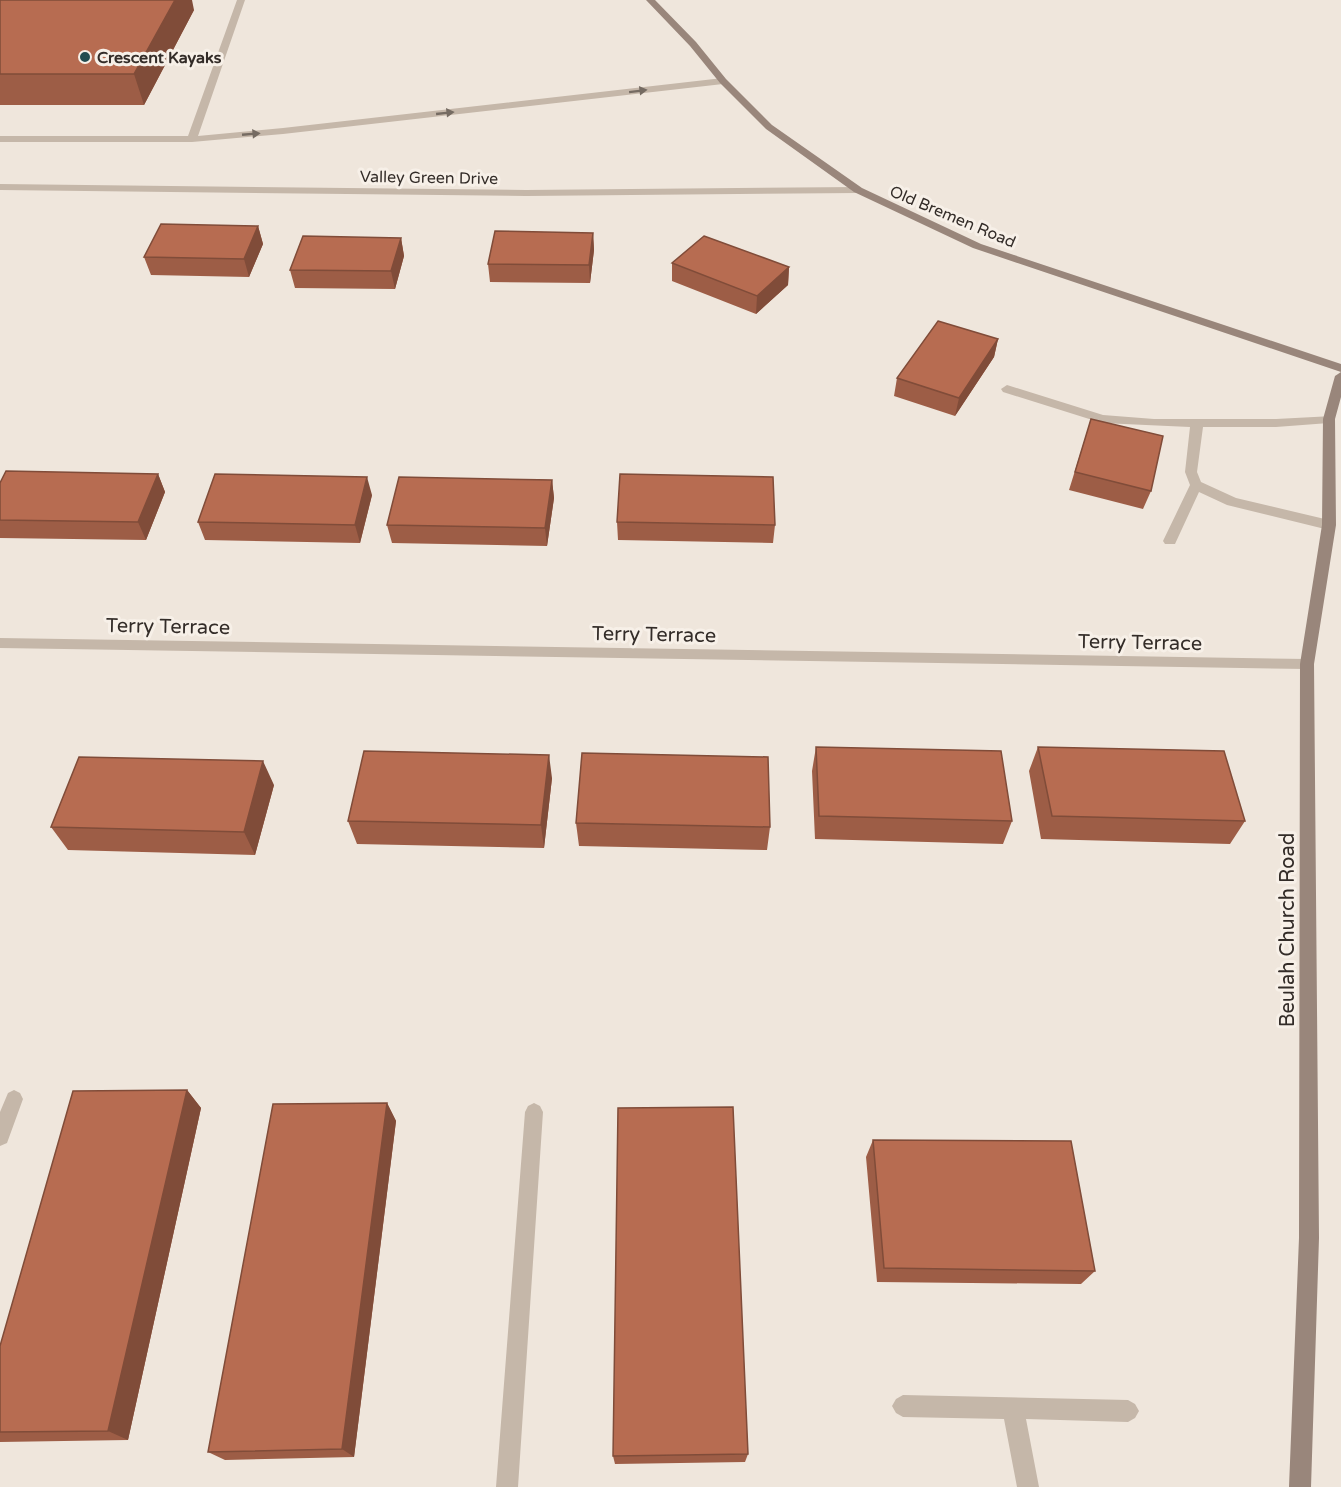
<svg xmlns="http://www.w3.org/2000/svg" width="1341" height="1487" viewBox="0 0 1341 1487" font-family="'Varela Round',sans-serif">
<rect width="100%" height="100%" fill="#efe6dc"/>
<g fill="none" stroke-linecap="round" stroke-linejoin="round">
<path fill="#c5b7a9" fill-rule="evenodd" d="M237 0H245L198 136 283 128 723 78 727 81 723 84 283 134 192 142H0V136H188Z
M1007 385 1103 415 1154 419H1276L1333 416 1335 419 1329 423 1276 427H1203L1197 472 1201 482 1236 498 1329 520 1336 525 1329 530 1227 505 1199 492 1175 544H1165L1163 541 1190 485 1185 472 1190 427 1102 423 1003 392 1001 389Z
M14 1090 20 1093 23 1099 7 1143 0 1146V1112L8 1093Z
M534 1103 540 1106 543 1112 518 1487H496L525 1112 528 1106Z
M903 1395 1128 1400 1135 1404 1139 1411 1135 1418 1128 1422 1026 1419 1039 1487H1017L1004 1419 903 1417 896 1413 892 1406 896 1399Z"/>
<path fill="#c5b7a9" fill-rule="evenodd" d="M0 184 526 190 858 187 863 190 858 193 526 196 0 190Z
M0 638 1307 659 1314 664 1307 669 0 648Z"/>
<path fill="#99867b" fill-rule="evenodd" d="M646 0H655L696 42 726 79 772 125 862 188 981 244 1341 364V372L973 248 854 192 766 129 720 83 690 46Z
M1341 372V397L1335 419 1336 525 1314 664 1319 1238 1311 1487H1289L1299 1238 1300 664 1322 525 1323 419 1335 376Z"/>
</g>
<path fill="#9d5d46" d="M0 0 194 10 144 105H0Z
M258 226 263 244 249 277 151 275 144 257Z
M593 233 594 250 590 283 490 282 488 264Z
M401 238 404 256 395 289 295 288 290 270Z
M672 263 789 267 788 285 756 314 672 281Z
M998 339 994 357 955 416 894 396 897 378Z
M1091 419 1151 491 1143 509 1069 490Z
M158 474 165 492 146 540 0 538V483Z
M552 480 554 498 547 546 392 543 387 525Z
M372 495 360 543 205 540 198 522Z
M617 522 775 525 773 543 618 540Z
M816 747 1012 821 1003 844 815 839 812 771Z
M1038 747 1245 821 1230 844 1041 839 1029 771Z
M552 778 544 848 357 844 348 821Z
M274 785 255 855 68 850 51 827Z
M576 823 770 827 767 850 579 846Z
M187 1090 201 1108 128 1440 0 1442V1346Z
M387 1103 396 1121 354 1457 225 1460 208 1452Z
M873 1140 1095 1271 1081 1284 877 1282 866 1157Z
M748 1454 745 1462 615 1464 613 1456Z"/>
<path fill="#804c39" d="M175 0H192L194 10 144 105 134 74Z
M258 226 263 244 249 277 244 259Z
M593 233 594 250 590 283 589 265Z
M401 238 404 256 395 289 391 271Z
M789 267 788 285 756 314 757 296Z
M998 339 994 357 955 416 959 398Z
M158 474 165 492 146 540 138 522Z
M367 477 372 495 360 543 355 525Z
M552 480 554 498 547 546 545 528Z
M549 755 552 778 544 848 541 825Z
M263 761 274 785 255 855 244 832Z
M187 1090 201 1108 128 1440 108 1431Z
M387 1103 396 1121 354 1457 342 1449Z"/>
<path fill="#b76c51" stroke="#804c39" stroke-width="1.5" d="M0 0H175L134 74H0Z
M161 224 258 226 244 259 144 257Z
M495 231 593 233 589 265 488 264Z
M303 236 401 238 391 271 290 270Z
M704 236 789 267 757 296 672 263Z
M938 321 998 339 959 398 897 378Z
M1091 419 1163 436 1151 491 1075 472Z
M6 471 158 474 138 522 0 520V483Z
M215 474 367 477 355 525 198 522Z
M620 474 773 477 775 525 617 522Z
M399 477 552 480 545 528 387 525Z
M816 747 1001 751 1012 821 819 816Z
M1038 747 1224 751 1245 821 1052 816Z
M364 751 549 755 541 825 348 821Z
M582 753 768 757 770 827 576 823Z
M79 757 263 761 244 832 51 827Z
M187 1090 108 1431 0 1432V1346L73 1091Z
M387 1103 342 1449 208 1452 273 1104Z
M733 1107 748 1454 613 1456 618 1108Z
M873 1140 1071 1141 1095 1271 884 1268Z"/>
<defs><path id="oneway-solid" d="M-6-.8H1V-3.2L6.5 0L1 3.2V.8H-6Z" transform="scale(1.5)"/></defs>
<g fill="#756b62">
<use href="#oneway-solid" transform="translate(638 91) rotate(-7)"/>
<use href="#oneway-solid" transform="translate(445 113) rotate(-6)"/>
<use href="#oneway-solid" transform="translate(251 134) rotate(-5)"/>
</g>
<circle fill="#234c50" stroke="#f7f0e8" stroke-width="2" cx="85" cy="57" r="6"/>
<g text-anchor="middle" stroke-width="6" stroke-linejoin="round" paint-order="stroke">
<g font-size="16" font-weight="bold" fill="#332c28" stroke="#f7f0e8" text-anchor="start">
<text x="97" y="63">Crescent Kayaks</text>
</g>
<g font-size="16" fill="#332c28" stroke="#f7f0e8">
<text transform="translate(429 177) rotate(1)" y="6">Valley Green Drive</text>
<text transform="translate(953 216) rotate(23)" y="6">Old Bremen Road</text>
</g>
<g font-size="20" fill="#332c28" stroke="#f7f0e8">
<text transform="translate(168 626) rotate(1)" y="7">Terry Terrace</text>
<text transform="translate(654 634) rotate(1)" y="7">Terry Terrace</text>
<text transform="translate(1140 642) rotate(1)" y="7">Terry Terrace</text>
<text transform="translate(1287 930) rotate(-90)" y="7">Beulah Church Road</text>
</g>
</g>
</svg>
